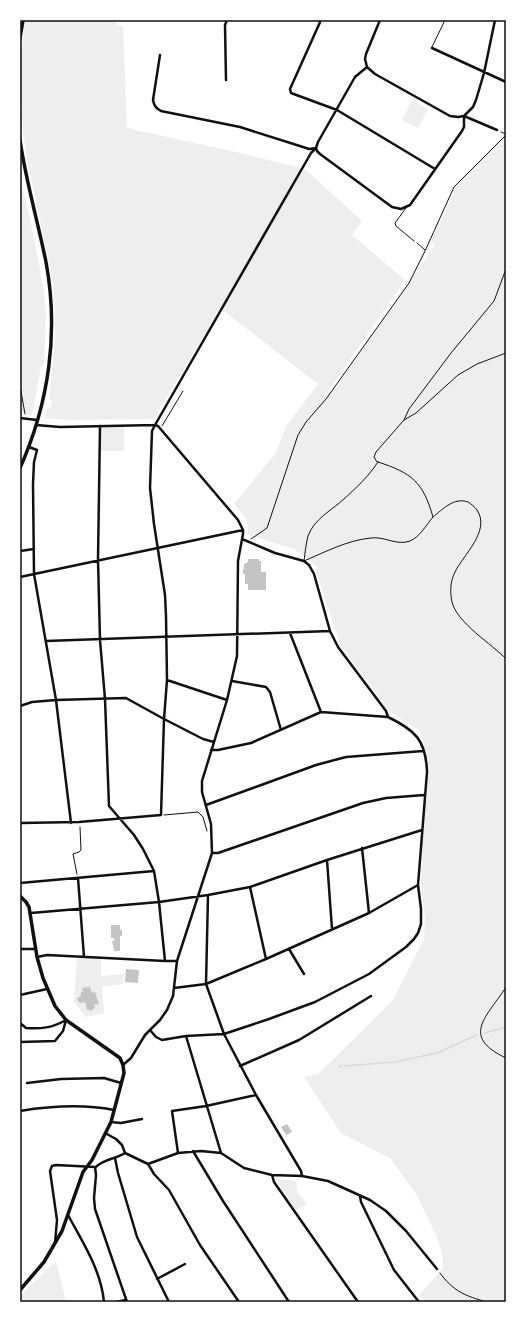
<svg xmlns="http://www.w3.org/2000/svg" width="526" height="1322" viewBox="0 0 526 1322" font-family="Mulish,sans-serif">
<rect width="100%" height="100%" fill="#fff"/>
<path fill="#eee" d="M20 20H117L116 25 123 27 127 128 240 153 305 169 362 221 352 235 405 280 329 390 332 393 435 245 431 241 460 180 506 134V1302H427L419 1295 443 1268 442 1252 437 1237 428 1219 417 1195 390 1158 341 1133 304 1077 318 1074 393 1000 424 939 425 918 421 883 423 815 427 795 428 763 420 731 390 712 341 646 315 570 319 568 294 549 248 535 247 519 234 504 275 454 287 425 318 384 220 308 154 419 74 420 44 418 47 408 51 407 52 400 49 399C53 364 57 330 54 296 50 259 40 224 33 188 21 135 17 83 24 29L20 30Z
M412 100 428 109 418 128 402 120Z
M20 180 29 213 44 291 46 314 44 364 41 367 32 414 30 416 27 415 25 412H20Z
M124 425V451H100V426Z
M77 956 101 958V976L124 974 123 984 102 987 104 1013 86 1017 74 1002Z
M278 1179 296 1181 297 1191 307 1204 296 1210 279 1184Z
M56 1261 66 1302H20V1296Z"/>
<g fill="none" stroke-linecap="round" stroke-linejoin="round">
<path stroke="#d9d9d9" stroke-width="1.5" d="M485 1033 506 1027
M345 1066 395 1062 437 1053 477 1035
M339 1067 342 1066"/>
</g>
<path fill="#c4c4c4" d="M248 559H259V561H261V572H266V590H248V584H245V574H243V569H244V564L248 562Z
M111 925H120V930H122V936H120V951H114L112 941H114V938H111Z
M126 969 139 970 138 983 125 982Z
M90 987 92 993 95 992 99 1004 94 1005 95 1008 93 1009V1010L89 1011V1009L87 1010 85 1002 80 1003 77 999 81 995V992H83L82 988Z
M287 1124 292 1132 286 1135 281 1127Z"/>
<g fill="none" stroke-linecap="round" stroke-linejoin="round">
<path stroke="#111" stroke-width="1" d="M501 132 506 134
M417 243 425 250
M20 386 25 414
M404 420 409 409 451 353 494 301 506 269
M162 426 183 391
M377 462 374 457 376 452 404 420 416 413 458 375 477 364 506 353
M378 462C412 473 423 482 433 517 426 525 420 537 410 541 397 546 384 536 371 538 348 540 325 552 304 561 305 553 306 544 308 536 314 519 332 510 344 499 356 488 369 476 378 462Z
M433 517C443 509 454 497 468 502 471 504 475 507 477 510 491 531 463 555 455 572 450 582 450 592 452 602 457 623 492 644 506 659
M251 539 267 528 298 435 306 422 326 399 409 283 425 251 454 187 506 135
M164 815 198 812 203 817 207 831
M77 874 73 854 79 852 81 850 80 827
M506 987C488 1016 459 1036 506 1058
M440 1273C453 1291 465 1296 487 1302"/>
<path stroke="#111" stroke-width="1" d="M432 47 445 20
M406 208 395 223 396 226 414 241"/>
<path stroke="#111" stroke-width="2.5" d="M321 20 290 89 291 93 337 110 435 169
M432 48 506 82
M160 55 153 100C154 106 156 108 161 111L240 127 303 147 309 149 316 148 317 151 320 154 392 207 401 209 410 205 462 131 464 127V116L473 107 476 100 484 73 495 20
M367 67 375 74 450 116 458 117 464 116 497 130
M226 80 225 25 227 20
M20 418 37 420
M36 425 60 427 155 425 158 426 238 520 243 530V534L238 561 237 656 227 700 202 781V792L211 824 212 853 177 961 173 996 167 1010 160 1020 145 1035 131 1058 123 1065
M100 426 98 560 100 640 105 699 109 806 134 835 143 849 154 871 159 902 165 961
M29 447 37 450 34 462 33 484 34 574 56 700 71 823
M20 551 34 549
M20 577 243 530
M290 633 321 712
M46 641 330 631
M167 680 227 700
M232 681 266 687 270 692 281 730
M20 706 32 702 56 700 126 698 164 719 203 739 214 742
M211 750H218L251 743 321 712 388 717
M206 805 316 765 346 757 423 751
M20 823 79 822 161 815 164 719 167 680 166 616 165 595 154 524 150 488 152 431 155 425 311 153 316 148 318 142 355 77 367 67 365 59 366 54 380 20
M362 848 369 913
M212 853H218L363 803 386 798 424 795
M327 860 332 929
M78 878 84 957
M20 883 154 871
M250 887 266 959
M208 895 206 984 224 1034 256 1095 301 1171 302 1176
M31 913 159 902 208 895 250 887 327 860 422 830
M20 949H35
M289 949 304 974
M37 957 47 955 165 961H177
M174 988 206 984 266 959 369 913 418 885
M20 995 47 989
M20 1023 26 1028C41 1029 52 1028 66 1020
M150 1030 156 1037 162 1040 186 1036 224 1034 269 1019 315 1002 369 974 406 947 414 939 418 933 421 924V909L418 885 427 772C426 740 415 730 388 717L386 711 338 647 330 631 314 574 309 565 304 561 275 553 242 539
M186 1036 221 1153
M20 1042 55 1041 63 1031 66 1020
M240 1066 299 1040 371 996
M27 1083 61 1079 104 1078 121 1083
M20 1111C51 1106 83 1104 114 1110
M111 1122 121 1123 142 1119
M105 1133 116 1139 122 1145 125 1153 148 1164 154 1174 169 1190 200 1245 239 1302
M193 1151 223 1201 289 1302
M178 1153 172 1111 206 1106 256 1095
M115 1158 118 1173 137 1237 169 1302
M148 1164 178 1153 201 1151 221 1153 244 1168 272 1175 302 1176 328 1181 370 1200 386 1211 406 1231 437 1269
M95 1167 96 1175 94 1198 95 1209 127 1302
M96 1167C103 1159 116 1159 125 1153
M272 1175 274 1182 358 1302
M360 1196 361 1202 394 1270 419 1302
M68 1215C83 1243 101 1270 104 1302
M55 1243 57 1220 50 1171 52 1166 56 1165 95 1167
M157 1279 185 1264
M116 1302 126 1300"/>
<path stroke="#111" stroke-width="3.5" d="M20 38 23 20
M20 140C26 182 38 222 46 262 59 332 49 403 20 468
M20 896 26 902 29 907 37 957 43 978 55 1006 66 1020 120 1058 123 1065 124 1073 111 1122 92 1160 83 1172 62 1231 44 1262 20 1290"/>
</g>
<rect width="526" height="1322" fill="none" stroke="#ffffff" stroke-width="42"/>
<rect x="21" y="21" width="484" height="1280" fill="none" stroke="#111" stroke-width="1.5"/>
</svg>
